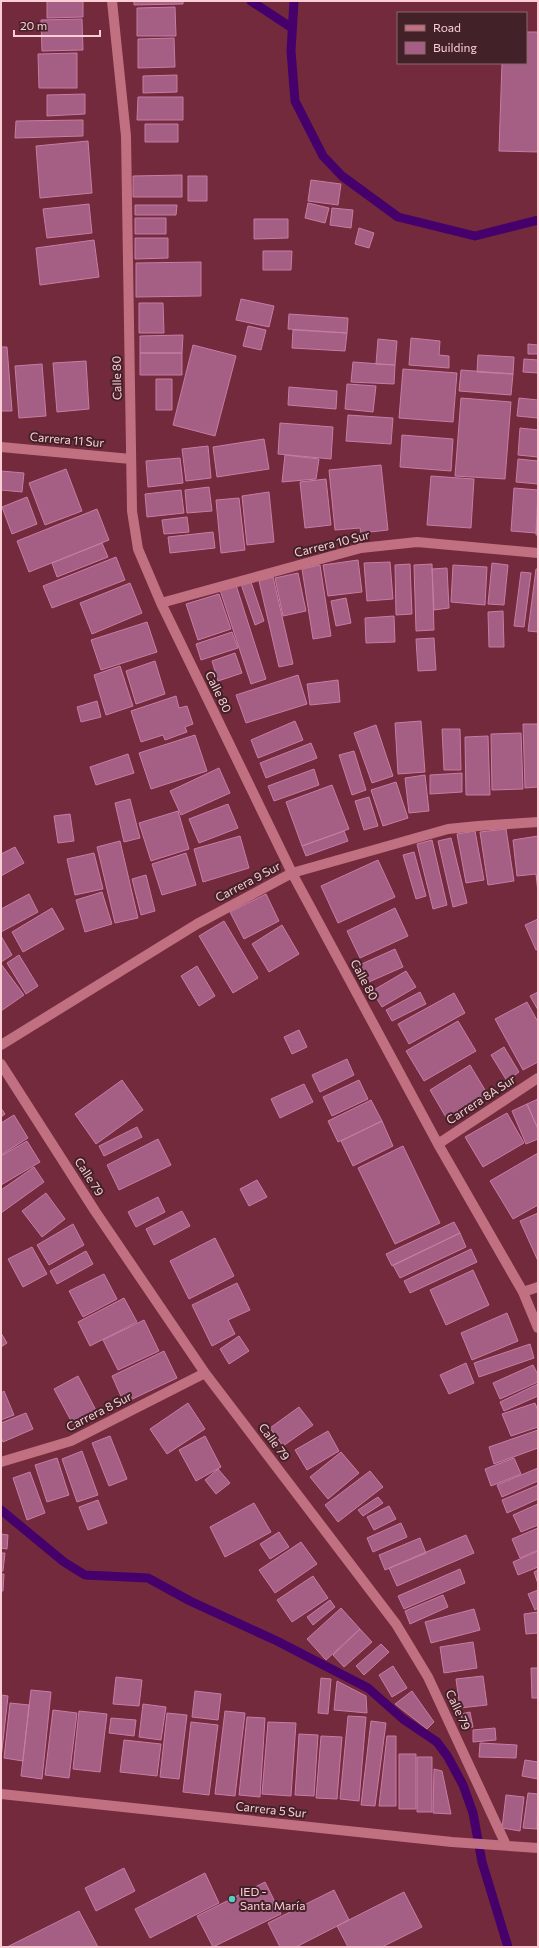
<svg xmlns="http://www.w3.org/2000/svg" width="539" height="1948" viewBox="0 0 539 1948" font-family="Commissioner,sans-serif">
<rect width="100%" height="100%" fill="#732a3d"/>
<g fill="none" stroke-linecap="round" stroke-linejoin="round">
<path stroke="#45006b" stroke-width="9" d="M251 1 292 28
M294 1 291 51 295 101 323 156 342 176 398 217 475 236 538 220
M1 1510 64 1562 85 1575 148 1578 190 1601 277 1641 368 1688 403 1719 437 1742 448 1757 463 1785 473 1813 482 1862 508 1947"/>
</g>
<path fill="#a55e84" stroke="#c77da4" d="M47 1H83V17L47 18Z
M134 1H183V4L134 5Z
M175 7 176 36H137V8Z
M82 19 83 50 42 51 41 20Z
M526 32H538V152L499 151 502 63H526Z
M174 38 175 67 138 68V39Z
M77 53V88H39L38 54Z
M177 75V92L143 93V76Z
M85 94V114L47 116V95Z
M138 97H183V120H137Z
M83 120V136L15 138 16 121Z
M145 124H178V142H145Z
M88 141 92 193 40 198 36 146Z
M182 175V197H133V176Z
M188 176H207V201H188Z
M311 180 341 184 338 205 308 201Z
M308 203 329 208 325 223 305 218Z
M89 204 92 233 47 238 43 209Z
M135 205H177L176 215H135Z
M332 208 353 210 351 228 330 225Z
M135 218H166V234H135Z
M254 219H288V238L254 239Z
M359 228 374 233 369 248 355 244Z
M135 238H168V258L135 259Z
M94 240 99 277 40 285 36 248Z
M263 251H292L291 270H263Z
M201 262V296L136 297V263Z
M241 299 274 306 269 327 236 320Z
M139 303H163L164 333H139Z
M289 314 348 318 347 333 288 329Z
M248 326 266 330 261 350 243 346Z
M293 330 347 333 345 351 292 348Z
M183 335 182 353H140V336Z
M411 338 440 341 439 355 449 356V368L409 365Z
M378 339 397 341 395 365 376 364Z
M528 344 538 345V354H528Z
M193 345 236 356 215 436 173 425Z
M1 347H7L12 411H1Z
M140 353H182V375H140Z
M478 355 514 357 513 374 477 372Z
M524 359 538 360V373L523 372Z
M86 361 89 409 57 412 53 363Z
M353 362 395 365 394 384 351 382Z
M42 364 46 416 19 418 15 366Z
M403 369 457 373 453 422 399 418Z
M461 370 513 374 511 395 459 391Z
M156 379H172V410H156Z
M347 384 376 386 373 412 345 409Z
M289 387 337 391 336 409 288 405Z
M461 398 511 402 505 479 455 476Z
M519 398 538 400V418L517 416Z
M348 415 393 418 391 444 346 441Z
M280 423 333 427 331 459 278 454Z
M520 428 538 430V457L518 455Z
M402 435 453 439 451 471 400 467Z
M264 439 269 469 217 477 213 447Z
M208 446 211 478 186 481 182 449Z
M285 455 319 459 316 479 282 482Z
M180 458 183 483 148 487 146 461Z
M518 459 538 461V484L516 482Z
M381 465 388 530 361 533 360 528 335 530 329 470Z
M66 469 82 511 45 525 29 483Z
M1 471 24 473 22 492 1 490Z
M431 476 474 479 471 528 427 525Z
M326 479 331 525 305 528 300 482Z
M209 487 212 511 187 513 185 490Z
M514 488 538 490 536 533 511 531Z
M181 490 184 513 147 517 145 494Z
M269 492 274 542 247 545 242 496Z
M27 497 37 524 12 534 2 507Z
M239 498 245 550 221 553 216 500Z
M97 509 109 540 29 572 17 541Z
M538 511V535H536Z
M187 517 189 532 164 534 162 520Z
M213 532 215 548 170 553 168 537Z
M102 543 108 557 57 577 52 563Z
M116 557 125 580 52 608 43 586Z
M358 560 362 592 328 596 323 565Z
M390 562 393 599 367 601 364 563Z
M492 563 508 565 504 605 488 604Z
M410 564 412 614 396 615 395 565Z
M432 564 434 630 416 631 414 565Z
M320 565 331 636 313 639 302 569Z
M453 565 487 567 485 605 451 602Z
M447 568 449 608 434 610 432 569Z
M536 569H538V632L528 631Z
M521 572 531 573 524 627 514 626Z
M298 573 306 611 283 616 275 578Z
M273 577 293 664 279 667 259 581Z
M251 582 264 621 255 625 241 584Z
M130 583 142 613 92 634 80 603Z
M236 585 266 679 251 684 220 590Z
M219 594 231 629 198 640 186 604Z
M346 598 351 623 336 626 331 601Z
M503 611 504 647H489L488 612Z
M394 616 395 642 366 643 365 618Z
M147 622 157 652 101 670 91 640Z
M232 632 238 648 201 660 196 644Z
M434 638 436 670 418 671 416 639Z
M235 653 242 673 218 681 212 661Z
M155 661 165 694 136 704 126 671Z
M120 666 133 706 106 715 94 675Z
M298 675 307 704 246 723 236 695Z
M338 680 340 702 310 705 307 684Z
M176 696 179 708 187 706 193 724 185 727 187 732 165 740 163 735 141 742 131 711Z
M97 701 101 717 81 722 77 707Z
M295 721 303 740 258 758 251 740Z
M421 721 425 772 398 774 395 723Z
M523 724H538V787L525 788Z
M376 725 393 776 372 783 354 733Z
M442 729H460L461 770H444Z
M521 733 523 789 492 790 491 734Z
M195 735 207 771 151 789 139 753Z
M488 736 490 795H466L465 737Z
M311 743 317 758 266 778 260 763Z
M354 751 366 790 352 795 339 755Z
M128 754 134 773 96 785 90 767Z
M219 768 230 793 181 815 170 791Z
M314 769 319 785 274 801 268 786Z
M462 773V792L430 794V775Z
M425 775 429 811 409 813 405 778Z
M396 782 408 818 383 826 371 790Z
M332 785 349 829 302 846 286 802Z
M369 797 378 826 364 830 355 801Z
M130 799 140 838 124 842 115 803Z
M228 804 238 828 199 843 189 819Z
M178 811 189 849 151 861 139 823Z
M70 814 74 841 58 843 54 816Z
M506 829 514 881 488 885 480 832Z
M344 831 348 841 306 856 302 846Z
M475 831 484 880 466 883 457 834Z
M240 836 249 868 203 882 194 849Z
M538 836V893L536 874 517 876 513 840Z
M451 838 467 903 453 907 438 841Z
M432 840 447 905 433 909 417 844Z
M120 841 138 918 115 923 97 847Z
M15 847 24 863 1 876V854Z
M414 852 426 896 416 899 403 855Z
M94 853 103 889 75 895 67 859Z
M186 853 196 885 162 895 152 864Z
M378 860 395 897 338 923 321 886Z
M146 875 155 911 141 915 132 879Z
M102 892 112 924 85 932 76 900Z
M29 894 38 912 1 932V909Z
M266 894 279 921 244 939 230 912Z
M52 908 64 929 23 952 12 932Z
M395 908 408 936 360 958 347 931Z
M538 919V949L536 950 525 925Z
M224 921 258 978 233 993 199 936Z
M282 925 299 954 269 972 252 944Z
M1 936 12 955 1 962Z
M395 949 403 967 362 985 355 967Z
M19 955 38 986 26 994 7 963Z
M1 964 24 995 1 1011Z
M197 966 215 996 199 1006 181 976Z
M406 971 416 987 382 1007 372 991Z
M420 992 426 1004 392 1021 386 1010Z
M538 992V1010L530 996Z
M454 993 465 1013 409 1044 398 1024Z
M527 1002 538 1022V1062L523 1070 495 1019Z
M458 1021 476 1051 424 1081 406 1051Z
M299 1030 307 1047 292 1054 284 1037Z
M504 1047 519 1072 507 1081 491 1055Z
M347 1059 354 1075 320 1092 312 1075Z
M470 1065 488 1095 447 1119 430 1090Z
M122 1080 143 1110 96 1144 75 1114Z
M359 1080 368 1099 332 1116 323 1097Z
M304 1084 313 1102 280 1118 271 1099Z
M538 1099V1129L527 1104Z
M371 1100 382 1121 338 1142 328 1121Z
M527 1104 538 1129V1139L526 1144 512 1111Z
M1 1108 5 1114 1 1117Z
M507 1113 524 1143 483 1167 465 1137Z
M14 1115 28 1138 1 1155V1123Z
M382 1121 393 1146 353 1166 341 1141Z
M137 1127 142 1137 104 1156 99 1146Z
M158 1139 171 1165 119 1190 107 1165Z
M27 1141 40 1162 1 1185V1156Z
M403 1146 440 1223 395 1244 358 1168Z
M538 1153V1205L513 1219 490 1181Z
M34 1167 44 1182 1 1213V1190Z
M257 1180 267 1197 249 1206 240 1189Z
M46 1193 65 1219 42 1237 22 1211Z
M158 1197 165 1212 136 1227 128 1212Z
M182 1211 190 1226 154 1245 146 1229Z
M538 1213V1261L520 1221Z
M454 1222 460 1233 392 1266 386 1254Z
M73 1224 84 1245 49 1265 37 1245Z
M460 1233 466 1247 400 1278 393 1265Z
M215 1238 234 1276 189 1299 170 1261Z
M32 1247 47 1274 23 1287 8 1259Z
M471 1249 477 1262 410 1293 404 1281Z
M86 1251 93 1264 57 1284 50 1271Z
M473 1270 489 1305 446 1325 430 1290Z
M104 1274 117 1299 83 1317 69 1291Z
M237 1283 250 1310 228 1320 235 1334 212 1346 192 1305Z
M124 1298 137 1322 90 1346 78 1322Z
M507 1313 518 1341 472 1360 461 1333Z
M144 1320 159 1351 118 1370 103 1340Z
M1 1333 7 1343 1 1347Z
M239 1336 249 1351 229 1364 220 1349Z
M530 1344 534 1358 479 1377 474 1363Z
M164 1351 177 1378 124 1403 112 1376Z
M466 1363 474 1383 449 1394 440 1375Z
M533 1365 538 1375V1382L500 1399 493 1383Z
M78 1376 99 1416 75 1428 54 1389Z
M538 1384V1396L504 1411 500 1402Z
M4 1391 14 1415 1 1420V1393Z
M188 1403 205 1429 167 1454 150 1429Z
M535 1403 538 1411V1427L511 1436 502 1414Z
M299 1407 313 1425 283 1446 270 1428Z
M26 1413 33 1429 3 1442 1 1437V1423Z
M538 1430V1448L494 1464 489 1447Z
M328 1431 339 1451 307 1470 295 1450Z
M110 1436 127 1479 109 1486 92 1443Z
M205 1436 221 1467 196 1481 179 1450Z
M82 1451 98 1495 77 1502 62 1459Z
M341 1452 359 1473 328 1499 310 1477Z
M57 1458 69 1495 47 1502 35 1465Z
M514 1458 521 1474 491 1486 485 1469Z
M538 1468V1481L502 1497 497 1485Z
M218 1469 230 1483 216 1494 205 1480Z
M370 1471 383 1487 338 1522 325 1505Z
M30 1472 45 1513 27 1520 13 1478Z
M538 1485V1499L507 1513 502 1500Z
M378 1497 383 1503 363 1516 358 1510Z
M98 1500 107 1523 88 1530 79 1507Z
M254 1503 271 1532 225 1557 210 1527Z
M538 1504V1525L521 1532 513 1515Z
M389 1506 396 1519 374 1530 367 1517Z
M401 1523 407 1537 373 1552 367 1538Z
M538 1528V1550L520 1558 512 1539Z
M279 1532 289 1547 270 1559 260 1544Z
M1 1534 8 1535 7 1549 1 1548Z
M466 1535 474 1553 397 1586 389 1568Z
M420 1538 426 1553 385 1570 379 1555Z
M301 1542 317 1564 275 1593 259 1570Z
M538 1551V1567L518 1575 513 1562Z
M1 1553H5L3 1571H1Z
M460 1569 465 1583 404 1609 398 1596Z
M538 1570V1584L534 1572Z
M1 1574H4L3 1591H1Z
M313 1576 328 1598 292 1622 277 1600Z
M538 1590V1608L535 1610 528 1594Z
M443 1595 448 1607 410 1624 405 1611Z
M330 1600 335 1607 313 1625 307 1617Z
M341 1608 360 1629 326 1660 307 1639Z
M474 1609 480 1630 431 1643 425 1622Z
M538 1612V1633L526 1634 524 1614Z
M360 1629 372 1642 344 1667 333 1655Z
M473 1642 477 1668 444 1673 440 1647Z
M381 1644 389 1652 364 1675 356 1666Z
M393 1666 407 1688 392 1697 379 1675Z
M531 1668H538V1698H532Z
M483 1676 487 1705 460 1708 456 1679Z
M116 1677 142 1680 139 1706 113 1704Z
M321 1678 331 1679 328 1714 318 1713Z
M337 1681 366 1696 367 1713 334 1710Z
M31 1690 51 1692 42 1779 21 1776Z
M195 1691 221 1694 218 1720 192 1717Z
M412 1691 434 1722 427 1729 395 1704Z
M1 1695 8 1696 1 1759Z
M10 1703 29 1705 23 1761 4 1758Z
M143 1704 166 1707 161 1740 139 1737Z
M53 1710 77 1713 69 1778 45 1775Z
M79 1711 107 1714 100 1772 73 1769Z
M225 1711 245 1713 235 1796 215 1794Z
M470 1712 473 1727 464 1729 461 1714Z
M167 1713 187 1715 179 1779 160 1777Z
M348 1716 366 1717 359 1801 340 1799Z
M247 1717 265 1718 260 1797 239 1795Z
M111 1718 136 1720 134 1736 109 1733Z
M371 1721 386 1723 375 1806 361 1805Z
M191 1722 218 1725 209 1795 183 1792Z
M268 1722 296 1723 291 1796 262 1794Z
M495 1728 496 1740 473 1742V1730Z
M299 1734 318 1735 314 1796 295 1795Z
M321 1736 342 1737 337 1799 316 1798Z
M387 1736H396V1806H379Z
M124 1740 161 1744 157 1776 120 1772Z
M480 1743 517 1745 516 1758 479 1757Z
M399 1754H416V1809H399Z
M417 1757H432V1812H417Z
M525 1760 538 1762V1779L522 1776Z
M434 1769 442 1771 451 1814 433 1813Z
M528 1793 538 1794 537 1829 523 1828Z
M506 1795 524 1797 520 1831 502 1828Z
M124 1868 135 1891 96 1911 85 1888Z
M205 1873 219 1903 150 1938 135 1909Z
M265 1882 281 1914 213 1947 197 1916Z
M334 1890 349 1920 296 1947H280L268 1923Z
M404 1892 422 1927 382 1947H348L337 1926Z
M79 1911 98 1947H7Z"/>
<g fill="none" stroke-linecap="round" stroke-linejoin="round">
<path stroke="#c17081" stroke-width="10" d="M112 1 126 136 132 511 138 549 161 603 292 873 438 1144 523 1292 538 1328
M1 447 131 459
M161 603 361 548 417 542 538 553
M1 1045 197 924 292 873 448 829 478 826 538 822
M1 1064 95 1211 205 1373 396 1624 428 1677 506 1845
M438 1144 538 1078
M523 1292 538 1287
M1 1462 71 1441 205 1373
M1 1794 452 1842 538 1848"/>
</g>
<circle fill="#56cec3" stroke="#432128" stroke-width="1.5" cx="232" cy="1899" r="4"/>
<g text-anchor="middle" stroke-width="4" stroke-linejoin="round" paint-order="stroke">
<g font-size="12" fill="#fbced5" stroke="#432128">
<text transform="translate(117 378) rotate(-91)" y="4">Calle 80</text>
<text transform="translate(67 440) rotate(5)" y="4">Carrera 11 Sur</text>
<text transform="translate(332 544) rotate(-14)" y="4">Carrera 10 Sur</text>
<text transform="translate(218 692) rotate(64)" y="4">Calle 80</text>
<text transform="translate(248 882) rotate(-28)" y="4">Carrera 9 Sur</text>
<text transform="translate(364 980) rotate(62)" y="4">Calle 80</text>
<text transform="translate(481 1100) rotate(-33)" y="4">Carrera 8A Sur</text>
<text transform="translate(89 1177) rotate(57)" y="4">Calle 79</text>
<text transform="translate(99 1412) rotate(-27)" y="4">Carrera 8 Sur</text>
<text transform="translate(274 1442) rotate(53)" y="4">Calle 79</text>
<text transform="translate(458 1710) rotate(65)" y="4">Calle 79</text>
<text transform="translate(271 1810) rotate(6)" y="4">Carrera 5 Sur</text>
</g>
<g font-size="12" fill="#fbced5" stroke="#432128" text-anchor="start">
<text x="240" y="1896">IED -<tspan x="240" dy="14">Santa María</tspan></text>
</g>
</g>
<rect width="539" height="1948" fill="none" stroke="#fbced5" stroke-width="4"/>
<rect x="397" y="12" width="130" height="52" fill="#432128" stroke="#8d666d"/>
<rect x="405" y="25" width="20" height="6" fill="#c17081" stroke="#8d666d"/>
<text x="433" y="32" font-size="12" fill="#fbced5">Road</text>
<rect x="405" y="42" width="20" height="12" fill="#a55e84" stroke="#8d666d"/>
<text x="433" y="52" font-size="12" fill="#fbced5">Building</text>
<path d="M14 30v6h86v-6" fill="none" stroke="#fbced5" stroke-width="2"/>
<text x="20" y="30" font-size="12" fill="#fbced5" stroke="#432128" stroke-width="3" paint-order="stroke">20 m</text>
</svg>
